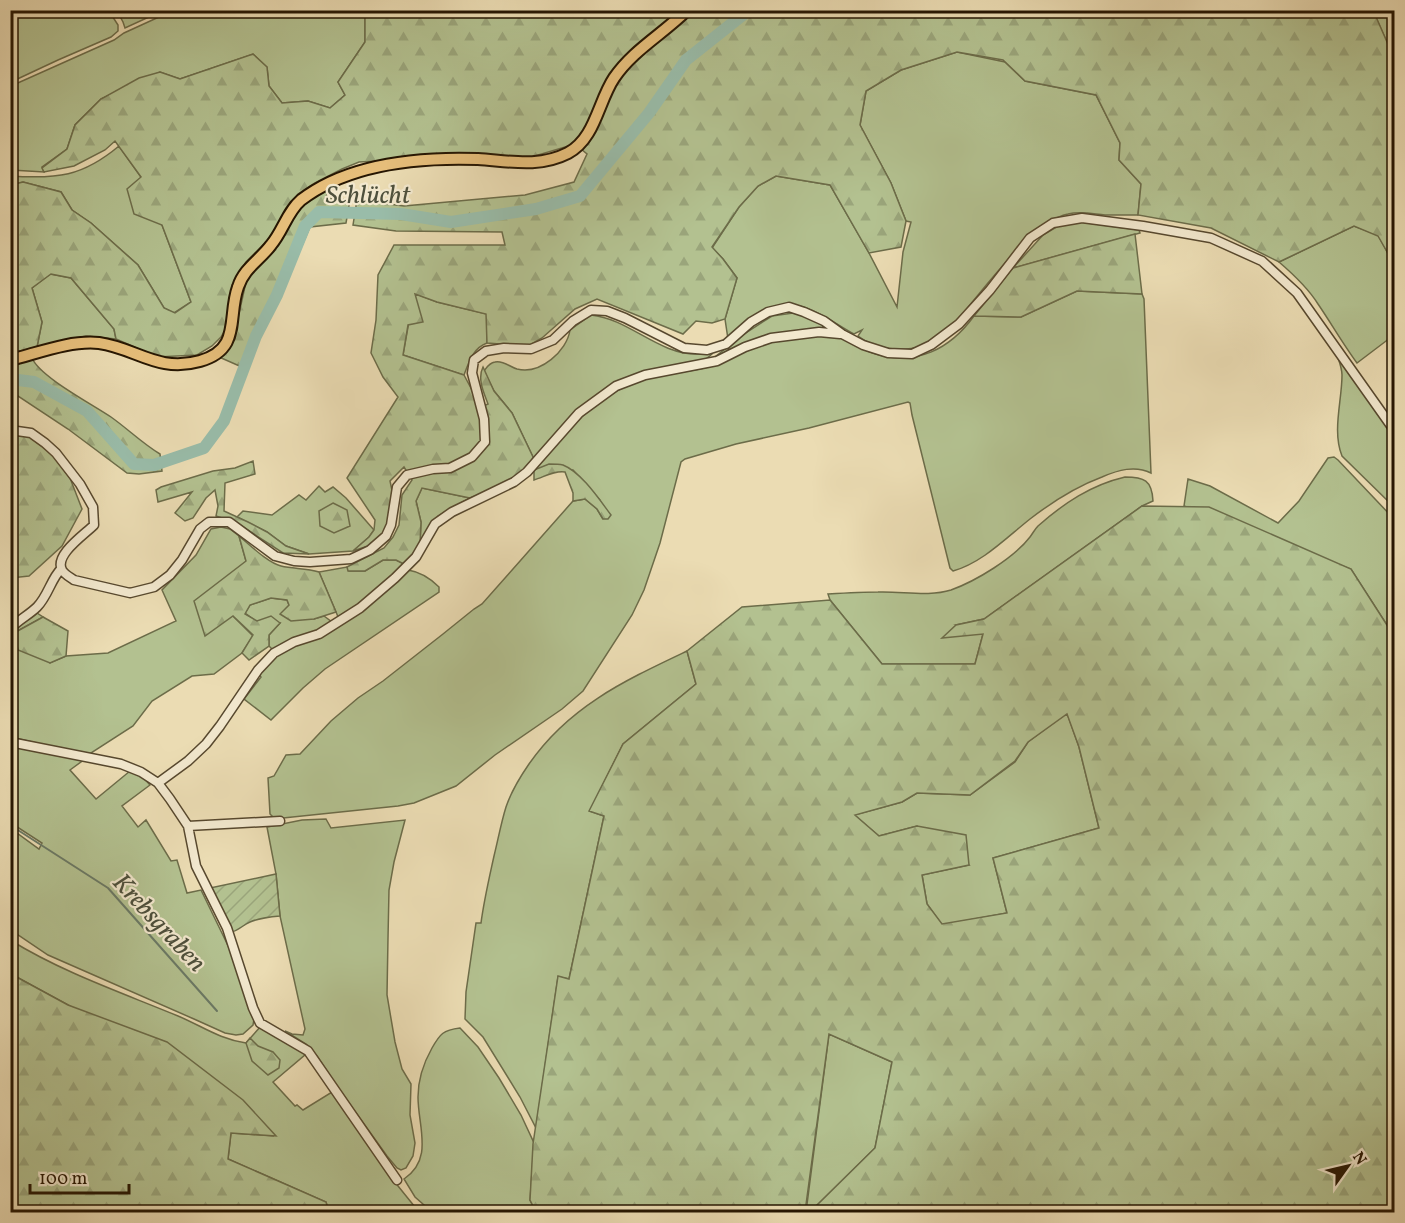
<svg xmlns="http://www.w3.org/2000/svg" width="1405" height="1223" viewBox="0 0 1405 1223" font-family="Vollkorn,serif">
<defs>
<pattern id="forest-firs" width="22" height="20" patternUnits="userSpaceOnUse" patternTransform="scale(1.5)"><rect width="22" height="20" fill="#b3c190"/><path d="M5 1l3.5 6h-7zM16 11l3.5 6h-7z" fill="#9aa57b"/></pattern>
<pattern id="garden-furrows" width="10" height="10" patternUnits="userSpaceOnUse" patternTransform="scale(1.5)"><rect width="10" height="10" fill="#b3c190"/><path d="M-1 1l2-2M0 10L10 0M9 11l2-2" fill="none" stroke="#9aa57b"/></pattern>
</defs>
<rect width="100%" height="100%" fill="#ebdcb3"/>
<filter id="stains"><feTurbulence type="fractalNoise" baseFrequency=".00333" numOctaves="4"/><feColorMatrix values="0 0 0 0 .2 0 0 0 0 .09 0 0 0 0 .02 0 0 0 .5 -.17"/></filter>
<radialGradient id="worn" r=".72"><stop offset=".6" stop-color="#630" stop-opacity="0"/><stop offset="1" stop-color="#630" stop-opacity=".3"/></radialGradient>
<path fill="#b3c190" stroke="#6c6c49" stroke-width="1.5" d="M10 11H109L118 25V31L111 37 58 60 11 82Z
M117 11H162L125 28 123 22Z
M172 11H365V42L338 82 345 95 330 108 308 101 282 103 269 86 267 67 253 54 180 79 160 72 101 99 75 125 67 149 42 167 44 172 11 170V86L114 40 124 33Z
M1373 11H1394V58Z
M957 52 1005 62 1025 81 1096 95 1120 143 1119 160 1141 184 1138 215C1127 215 1116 215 1105 215 1093 214 1081 211 1068 214 1029 222 978 299 949 329 940 336 931 343 921 346 901 353 874 348 858 336L862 330 854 334C823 317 798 292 760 312 749 319 738 330 728 339L725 319 737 278 723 259 712 248 739 207 758 186 776 176 830 185 869 253 897 307 903 252 911 222 906 221 891 183 860 125 866 91 901 70Z
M119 146 141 177 162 225 191 302 174 313 164 308 138 265 91 223 72 210 61 192 23 182 11 185 10 176C57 179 82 177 119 146Z
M1080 222 1139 230 1140 233 1013 268 1043 235 1058 226Z
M1354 226 1378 235 1394 264V335L1357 363C1343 344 1331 323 1318 304 1308 288 1293 274 1279 262Z
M50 274 71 278 114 329 116 339 86 336 37 347 42 322 32 288Z
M1077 291 1142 294 1144 299 1151 473C1135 465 1118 470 1102 477 1075 487 1052 502 1030 519 1006 538 982 563 953 571L950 568 912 415 910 403 908 402 809 428 736 444 685 459 681 462 660 543 644 590 632 615 583 691 562 709 495 755 456 786 414 803 398 806 283 818 273 817 270 814 268 778 274 776 286 755 300 754 331 721 358 698 383 681 443 634 474 609 482 604 573 501 585 499 597 509 603 519 600 500 573 470H534C568 430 596 392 649 378 671 372 694 372 716 365 728 361 738 354 749 350 766 342 784 337 802 336 812 335 825 334 834 336 849 339 861 350 876 354 917 366 950 349 974 316L1021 317Z
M414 293 437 302 487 314V343C473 348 469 362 464 375L403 355Z
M793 313 807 316 833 330H806L711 360 744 334 772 316Z
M591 315C630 319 658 355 698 354 702 354 707 353 712 352V354L706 359 621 380 534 459 512 413 494 391 484 371C487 367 489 363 495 362 503 360 510 367 517 369 540 375 567 351 570 330Z
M1336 351 1394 435V507L1342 456C1332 431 1342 401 1342 375 1342 367 1338 359 1336 351Z
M1334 457 1338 460 1394 519V636L1351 569 1184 506 1188 479 1210 486 1278 523 1299 501 1328 458Z
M1125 477C1144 477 1152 480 1153 501L1142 506 984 619 956 625 983 634 975 664H882L830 600 828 594C845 593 862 592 878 592 902 591 929 597 951 590 976 581 1014 558 1030 537 1033 533 1035 529 1038 526 1064 503 1091 485 1125 477Z
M319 486 325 492 333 487 346 498 374 530 369 537 353 551 309 554 286 546 267 532 237 517 243 511 272 515 299 495 306 500Z
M422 488 470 498 438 516 420 544 421 522 416 501Z
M221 527 230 529 239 536 246 561 233 616 253 636 242 653 214 674 192 676 152 701 133 726 88 755 11 737 10 635 22 621 37 613 43 617 14 633 50 663 66 656 108 653 176 621 162 590 196 555 211 529Z
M383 560H396L406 565 392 578 339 619 319 572 347 567 349 571H365Z
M408 570C421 572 430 578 439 587V592L325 669 303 688 271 720 244 699 261 677 257 673C267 664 277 653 290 647 303 640 319 638 333 630 360 614 384 591 408 570Z
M271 598 287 600 289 605 314 619 324 616 332 622 319 631 274 651 269 646V635L280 623 257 622 245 613 250 605Z
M687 651 696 684 623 744 590 811 604 816 569 979 558 977 536 1128 520 1097 483 1037 465 1019 466 992 476 923H481C484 900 489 879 494 856 498 840 501 823 506 807 511 792 520 777 529 764 569 706 626 680 687 651Z
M1067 713 1079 747 1099 828 993 858 1007 913 942 925 927 904 922 875 969 865 917 826 879 836 854 815 902 802 917 793 970 795 1015 762 1028 742Z
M14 747 85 759 70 770 96 799 130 771 142 776 150 785 122 806 138 827 146 820 171 861 177 860 187 893 201 890 235 960 254 1019 253 1025 243 1034 236 1035 225 1033 194 1019 48 955 11 930 10 828 39 849 42 843 11 823 10 749Z
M326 819 331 828 405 820 394 862 389 890 388 938 387 995 395 1042 402 1069 411 1084 410 1115 415 1143 413 1156 406 1168 401 1170 397 1168 387 1156 336 1085 317 1056 306 1044 285 1031 292 1034 303 1035 305 1029 280 916 276 874 267 827 302 820Z
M10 940C64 973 120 992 178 1016 202 1026 219 1039 246 1043L261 1026 306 1054 273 1082 295 1106 297 1105 303 1110 332 1092 394 1181 419 1212H329L326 1202 228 1159 231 1133 274 1136 68 1005 11 974Z
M460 1028 478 1047 499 1078 521 1115 534 1143 530 1200 536 1212H432L415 1197 404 1179C434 1159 418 1127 418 1097 418 1079 423 1064 432 1048 440 1034 443 1030 460 1028Z
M829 1034 892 1062 875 1148 810 1212H806Z"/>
<path fill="url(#forest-firs)" stroke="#6c6c49" stroke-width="1.5" fill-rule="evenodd" d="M1373 10 1394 58V264L1378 236 1354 226 1279 262 1211 228 1138 215 1141 184 1119 160 1120 143 1096 95 1025 81 1003 60 957 52 901 70 866 91 860 125 891 183 906 221 901 247 869 253 830 185 776 176 758 186 739 207 712 247 723 259 737 278 725 319 712 323 696 321 683 334 597 299 575 309 542 338 528 346 487 343 486 314 437 302 415 294 423 322 408 325 403 355 464 375 481 407 488 404C484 393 477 379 483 367L494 391 512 413 534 459 513 482 470 498 422 488 416 501 421 522 420 544 406 565 396 560H383L365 571H348L347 567 384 548 393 537 399 525 402 495 412 480 404 467 390 481 393 495 388 528 374 544 353 551 369 537 374 530 375 520 347 478 398 397 383 377 371 353 376 320 378 275 394 245H505L502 232 396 231 353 225 357 200 404 206 525 195 574 182 587 154 575 144 528 158 470 156 359 162 342 169 315 183 298 194 273 235 246 262 237 276 231 296 226 329 221 337 212 346 197 355 157 357 116 339 114 329 71 278 51 274 32 288 42 322 37 347 11 353V185L23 182 61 192 72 210 91 223 138 265 164 308 175 313 191 302 162 225 134 214 127 189 141 177 115 141 105 150 74 166 44 172 42 168 67 149 75 125 101 99 139 78 160 72 180 79 253 54 267 67 269 86 282 103 308 101 330 108 345 95 338 82 365 42V11Z
M329 185 330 190 325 198 350 200 346 223 310 227 276 306 244 368 219 357 229 348 234 336 246 282 253 269 301 204Z
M1135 234 1142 294 1077 291 1021 317 974 316 1013 268Z
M32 358C40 377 92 404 111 417 128 429 143 444 160 454L162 471 139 474 127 473 68 429 12 392H11V364Z
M10 434 27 435 53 455 70 478 82 509 62 546 29 576 11 578Z
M253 461 255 474 225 483 224 511 248 522 267 532 286 546 309 554 283 553 237 523 216 516 218 506 215 490 206 498 193 518 185 521 175 513 192 492 158 502 156 490 161 487 213 471 235 468Z
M549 464C553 464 559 464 563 465 581 472 599 499 611 515L608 519H603L597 509 585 499 573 501V493L565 472C555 470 544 477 534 480V470Z
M333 503 347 510 350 526 334 533 320 526 319 511Z
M1142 506 1209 507 1351 569 1394 636V1212H810L875 1148 892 1062 829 1034 805 1212H536L530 1200 533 1144 558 976 569 979 604 816 589 811 623 744 696 684 687 651 742 607 830 600 882 664H975L983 634 942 638 956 625 984 619ZM1067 714 1079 747 1099 828 993 858 1007 913 942 924 927 904 922 875 969 865 966 835 917 826 879 836 855 815 902 802 917 793 970 795 1015 761 1028 742Z
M239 536C250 545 268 563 281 566 294 569 306 568 319 572L336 612 314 619 291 621 280 614 289 605 287 600 271 598 250 605 245 614 257 621 271 616 280 623 269 635V646L249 660 242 653 253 635 233 616 205 636 194 601 246 561Z
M43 617 68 631 66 656 50 663 18 650 14 633Z
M11 974 68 1005 167 1042 243 1100 276 1136 231 1133 228 1159 326 1202 329 1212H11Z
M250 1038 258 1046 273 1052 280 1060 279 1068 268 1075 252 1061 246 1043Z"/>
<path fill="url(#garden-furrows)" stroke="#6c6c49" stroke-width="1.5" d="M276 874 280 916C269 917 259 918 250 922 243 925 239 930 232 932L210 888Z"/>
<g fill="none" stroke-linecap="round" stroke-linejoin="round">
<path stroke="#6b7a66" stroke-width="2" d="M10 825 108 888 217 1011"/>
<path stroke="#99bca9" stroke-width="12" d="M10 379 34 382 87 411 134 464 154 465 204 448 224 421 256 336 277 295 305 226 319 212 401 214 451 222 536 209 580 196 649 113 686 60 749 10"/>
<defs>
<path id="minor" d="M10 430 31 433 45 443 56 453 80 484 93 507 94 525C84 535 54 555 62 570 65 575 70 577 74 580L130 593 154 587 170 575 182 560 200 529 209 522H229L275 556 294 561 310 562 351 559 370 550 386 536 391 525 397 487 407 475 433 469 450 468 472 457 485 442 484 419 472 373 474 360 486 351 504 348 531 349 553 340 573 321 591 310 607 311 625 318 684 348 707 350 726 344 751 322 768 312 789 307 804 312 824 321 842 334 863 345 888 353 912 354 931 345 959 324 990 290 1030 238 1053 223 1082 218 1143 226 1211 238 1262 261 1297 293 1394 430
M10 629C18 620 29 615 37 607 48 596 51 579 61 569
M10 742 121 764 141 772 158 783 170 799 188 826 196 866 227 928 253 1008 260 1023 308 1051 397 1180
M158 783 188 761 206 744 220 726 258 670 274 653 294 642 319 634 360 608 395 578 416 557 435 524 452 512 514 482 527 472 579 413 616 386 645 375 717 361 745 347 771 338 819 332 840 334
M188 826 280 821"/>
<path id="major" d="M10 360C38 353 70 340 99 343 136 348 158 373 200 361 242 349 227 317 238 287 244 268 260 260 271 245 283 231 287 212 301 200 349 163 419 157 478 159 509 161 539 168 568 153 595 139 598 102 614 78 633 50 663 34 687 10"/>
</defs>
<use href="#minor" stroke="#57482e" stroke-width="11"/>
<use href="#major" stroke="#261602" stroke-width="14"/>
<use href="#minor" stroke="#f2e8ce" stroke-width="8"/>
<use href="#major" stroke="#e6be7a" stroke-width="10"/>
</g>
<g text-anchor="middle" stroke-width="4.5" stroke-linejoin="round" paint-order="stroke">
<g font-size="26" font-style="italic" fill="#4e503c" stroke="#f2e8ce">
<text x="368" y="203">Schlücht</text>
<text transform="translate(160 922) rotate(47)" y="9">Krebsgraben</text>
</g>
</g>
<rect width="1405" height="1223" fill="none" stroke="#ebdcb3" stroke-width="36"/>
<rect x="12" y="12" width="1381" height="1199" fill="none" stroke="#261602" stroke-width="3"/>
<rect x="18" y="18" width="1369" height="1187" fill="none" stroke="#261602" stroke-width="1.5"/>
<g transform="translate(1348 1166) rotate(56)" stroke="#f2e8ce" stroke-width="4.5" paint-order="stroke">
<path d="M0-4.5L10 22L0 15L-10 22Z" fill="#261602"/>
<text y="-9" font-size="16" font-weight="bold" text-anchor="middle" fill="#261602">N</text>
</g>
<path d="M30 1184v9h99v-9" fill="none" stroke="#261602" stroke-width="3"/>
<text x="39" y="1184" font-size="18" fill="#261602" stroke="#f2e8ce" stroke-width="4.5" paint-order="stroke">100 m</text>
<rect width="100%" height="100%" filter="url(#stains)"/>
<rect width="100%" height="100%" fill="url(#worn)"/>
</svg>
